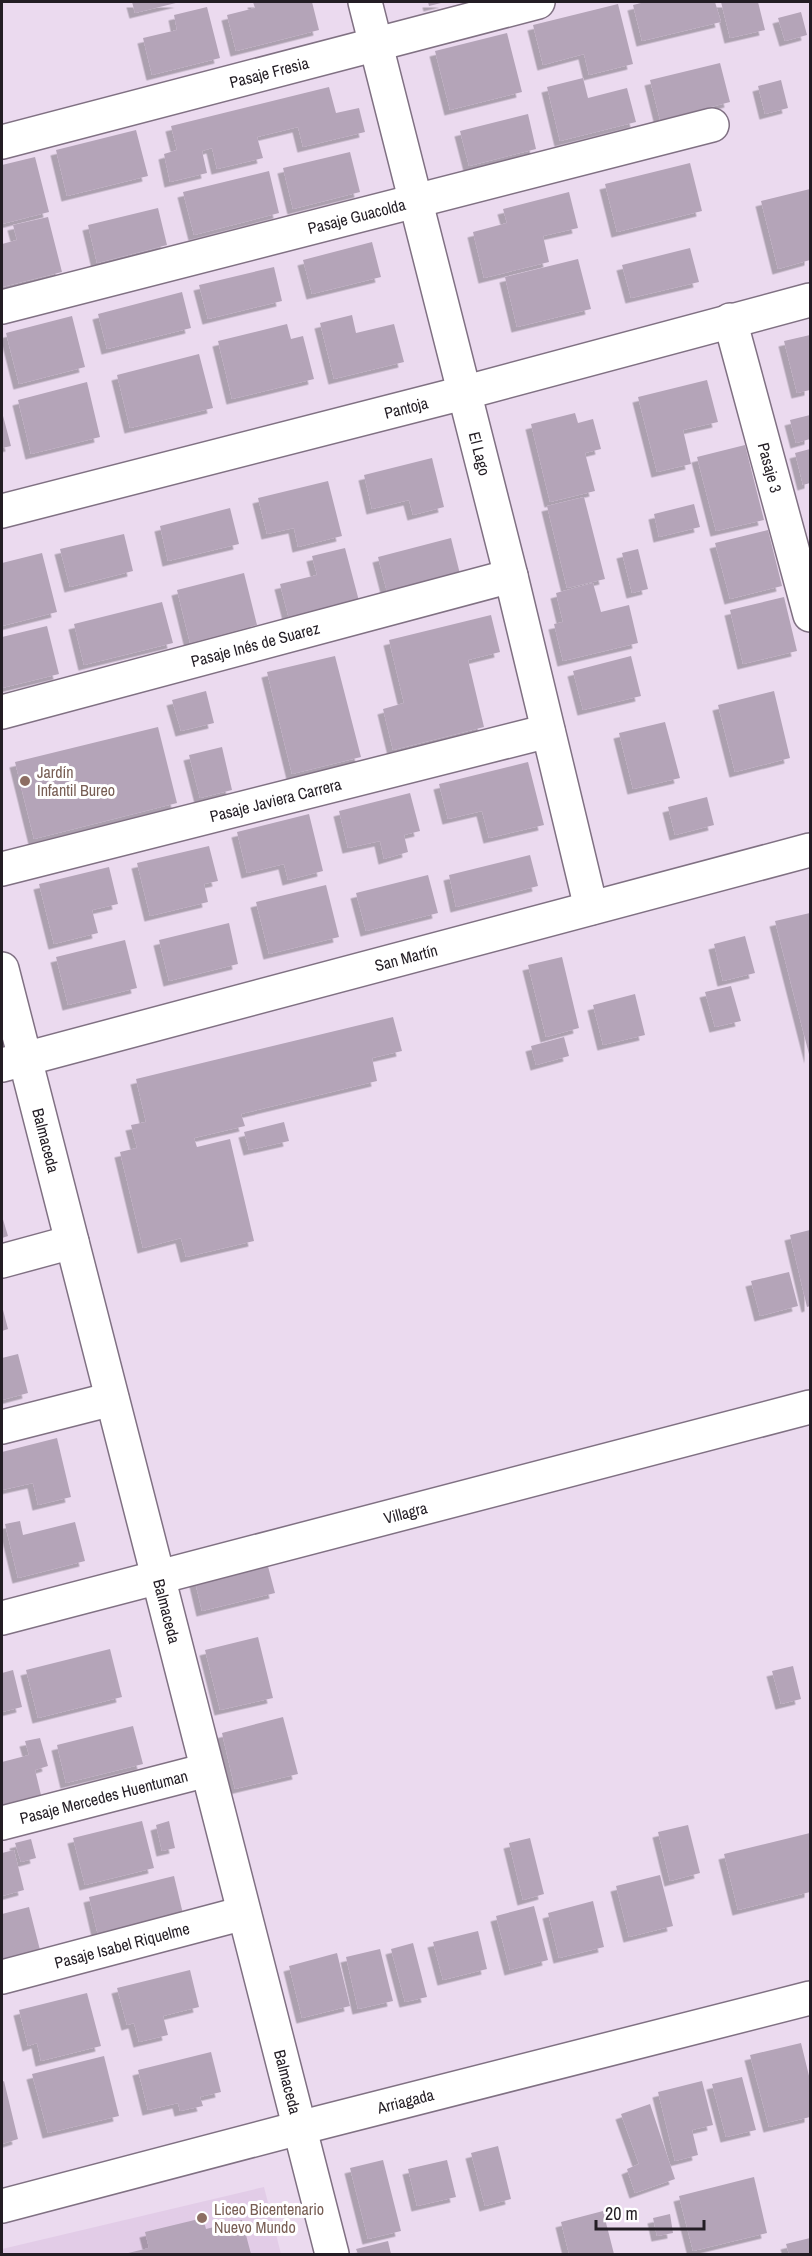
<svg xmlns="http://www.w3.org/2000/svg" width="812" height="2256" viewBox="0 0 812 2256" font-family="'Archivo Narrow',sans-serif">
<defs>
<filter id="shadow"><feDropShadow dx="-5.5" dy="5.5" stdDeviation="0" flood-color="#0004"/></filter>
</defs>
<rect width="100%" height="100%" fill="#ebdaef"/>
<path fill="#e2cce7" d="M264 2187 281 2254H2V2249Z"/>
<path fill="#b4a4b8" filter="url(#shadow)" d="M132 2H180L135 13Z
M253 2H312L319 30 236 51 227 15 255 8Z
M428 2H445L429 6Z
M645 2H715L721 22 642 41 633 5Z
M721 2H758L765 30 730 38Z
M618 4 633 64 589 75 584 54 543 65 533 25Z
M207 7 220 58 152 75 143 38 177 30 174 15Z
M801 12 807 35 785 41 778 18Z
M507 33 522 92 450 110 435 51Z
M720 63 730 102 660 120 650 80Z
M583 78 588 98 627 88 636 122 560 141 547 87Z
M781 80 788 108 765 114 758 86Z
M329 87 336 113 359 108 365 132 303 147 298 127 257 137 263 158 217 169 212 148 202 151 207 173 170 182 164 154 177 150 171 126Z
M528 114 536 149 469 166 460 131Z
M136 130 148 176 67 196 56 150Z
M350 152 360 192 293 209 283 168Z
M35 157 49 212 2 224V165Z
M690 163 702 211 617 232 605 184Z
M269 171 279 213 194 235 183 192Z
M810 189V260L778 269 761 201Z
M569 192 578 228 543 236 549 262 484 278 473 232 507 223 503 209Z
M158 208 167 245 97 263 88 225Z
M48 217 62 272 2 287V244L17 240 13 225Z
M372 242 381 277 312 294 303 260Z
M690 248 699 282 631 298 622 265Z
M578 259 591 309 517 327 505 277Z
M274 267 282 301 208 319 199 285Z
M182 292 191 328 107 349 98 314Z
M352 315 356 333 394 324 404 362 334 379 320 323Z
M72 316 85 367 19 384 6 333Z
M287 324 291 339 303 336 314 379 232 399 218 341Z
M810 335V390L797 393 784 341Z
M199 354 213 408 130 428 117 375Z
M707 380 718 422 683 430 691 464 657 472 638 397Z
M87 382 100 437 31 454 18 400Z
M2 412 11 446 2 448Z
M575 413 578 423 593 419 601 449 585 453 595 491 550 502 531 424Z
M810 415V439L796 443 790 420Z
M745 445 764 520 716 531 697 457Z
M810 449V483L803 485 795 453Z
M432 458 444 507 413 515 409 500 372 509 364 475Z
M328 481 342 536 298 547 294 528 267 534 258 498Z
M584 497 605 579 567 588 547 506Z
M694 504 700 527 659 537 654 514Z
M230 508 239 544 168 561 160 526Z
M768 530 782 586 730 599 715 543Z
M124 534 133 571 70 587 60 549Z
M451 538 460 574 387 592 378 557Z
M345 548 359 601 289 619 280 584 317 575 312 556Z
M638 549 648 589 632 593 622 553Z
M42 553 57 612 2 626V563Z
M244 573 257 625 190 643 177 590Z
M593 583 601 612 629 605 638 643 563 661 554 624 563 622 556 593Z
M784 597 797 651 743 664 730 610Z
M162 602 173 643 84 665 74 624Z
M491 615 500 652 468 660 484 727 393 750 383 709 404 703 389 640Z
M47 626 59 674 2 688V637Z
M335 656 361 757 292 774 267 672Z
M631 656 641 696 583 710 573 671Z
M206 691 214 723 181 731 172 700Z
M774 691 790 758 735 772 718 705Z
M665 722 680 778 633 789 619 733Z
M158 727 177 803 34 839 15 762Z
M222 747 232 790 200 798 189 755Z
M528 762 544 825 489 838 482 811 448 819 439 784Z
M410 793 420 831 404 835 408 852 384 859 380 841 348 848 339 811Z
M707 797 714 825 675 835 668 807Z
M309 814 323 871 288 880 284 864 247 873 237 832Z
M209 846 218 881 204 884 208 902 150 916 137 863Z
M530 855 538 886 456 907 449 875Z
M109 867 118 904 92 910 98 933 54 944 39 884Z
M428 875 438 913 366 931 356 893Z
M326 885 339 937 269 954 256 902Z
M810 913V1058L775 921Z
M229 923 238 964 169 981 159 940Z
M745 936 755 973 723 981 714 944Z
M125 940 137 988 68 1005 56 957Z
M562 957 579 1028 546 1037 528 965Z
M731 986 741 1021 715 1027 705 992Z
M635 994 645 1035 603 1045 593 1005Z
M393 1017 402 1051 372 1058 377 1081 241 1114 245 1126 194 1138 197 1147 230 1139 254 1241 186 1257 181 1238 143 1248 120 1152 137 1148 131 1125 146 1122 136 1079Z
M564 1037 569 1056 536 1065 531 1046Z
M284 1122 289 1141 249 1150 244 1132Z
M2 1216 8 1236 2 1238Z
M810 1230V1306L807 1307 790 1235Z
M789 1272 798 1306 760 1316 751 1281Z
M2 1306 8 1329 2 1331Z
M18 1354 28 1393 2 1400V1358Z
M57 1438 71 1497 38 1505 33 1483 2 1490V1452Z
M20 1521 23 1535 75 1522 85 1561 18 1578 5 1524Z
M265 1555 275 1593 202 1611 193 1573Z
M258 1637 273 1698 220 1710 205 1650Z
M110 1649 122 1697 38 1718 26 1670Z
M793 1666 801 1699 781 1704 772 1671Z
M13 1670 22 1707 2 1712V1673Z
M283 1717 298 1774 235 1789 222 1733Z
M133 1726 143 1764 66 1783 57 1745Z
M40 1738 48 1766 35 1770 41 1795 2 1805V1762L29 1755 25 1741Z
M142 1821 154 1868 85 1885 73 1838Z
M169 1821 175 1848 162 1851 156 1825Z
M688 1825 700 1873 670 1881 658 1832Z
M810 1833V1892L738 1910 724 1854Z
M530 1838 544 1894 523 1900 509 1843Z
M31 1839 36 1858 21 1862 15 1843Z
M14 1850 24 1890 2 1896V1853Z
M660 1875 673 1926 629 1937 616 1886Z
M174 1876 183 1914 100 1944 89 1897Z
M593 1901 604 1947 559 1958 548 1913Z
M534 1906 548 1960 510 1970 496 1916Z
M29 1907 40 1950 2 1960V1914Z
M478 1931 487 1969 443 1980 433 1942Z
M413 1943 427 1997 405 2002 391 1949Z
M380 1949 393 2001 358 2009 346 1957Z
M337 1953 350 2006 302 2018 289 1966Z
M190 1970 199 2007 163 2016 168 2035 139 2042 134 2023 127 2025 117 1988Z
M87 1993 101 2046 41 2061 37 2043 28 2046 19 2010Z
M801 2043 810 2080V2117L769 2127 750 2055Z
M211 2052 221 2092 200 2097 203 2106 180 2111 178 2103 148 2110 138 2070Z
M104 2056 119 2116 48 2133 32 2074Z
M742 2077 756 2130 726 2137 712 2084Z
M4 2081 18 2139 2 2144V2082Z
M702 2081 713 2125 692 2130 698 2155 675 2161 658 2092Z
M650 2104 675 2179 635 2193 627 2169 639 2164 621 2114Z
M498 2146 511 2199 485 2206 471 2153Z
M383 2160 401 2231 368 2239 350 2168Z
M447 2160 456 2197 417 2206 408 2169Z
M754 2177 767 2233 693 2251 679 2196Z
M603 2211 614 2254H569L561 2222Z
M670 2214 673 2233 657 2236 653 2218Z
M203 2218 206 2229 242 2220 251 2254H124L149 2248 145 2232Z
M810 2238V2254H789L786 2244Z
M388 2241 391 2254H358L356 2249Z"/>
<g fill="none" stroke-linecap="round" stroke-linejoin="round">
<defs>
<g id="street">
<path id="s1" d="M365 2 511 576 591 908"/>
<path id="s2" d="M2 142 538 2"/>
<path id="s3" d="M2 307 712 125"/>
<path id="s4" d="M730 320 810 615"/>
<path id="s5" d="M2 511 463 393 810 300"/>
<path id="s6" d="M2 712 511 576"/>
<path id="s7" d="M2 869 548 731"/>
<path id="s8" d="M2 969 332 2254"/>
<path id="s9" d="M2 1065 810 850"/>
<path d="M2 1261 72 1242"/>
<path d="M2 1427 112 1399"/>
<path id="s10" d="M2 1618 810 1407"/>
<path id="s11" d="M2 1823 207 1770"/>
<path id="s12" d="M2 1977 244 1913"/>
<path id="s13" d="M2 2206 299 2128 810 1998"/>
</g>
</defs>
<use href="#street" stroke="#807183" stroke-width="36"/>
<use href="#street" stroke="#fff" stroke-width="33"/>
</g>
<g fill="#8d6e63" stroke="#fff" stroke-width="2">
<circle cx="25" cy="781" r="6"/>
<circle cx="202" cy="2218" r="6"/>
</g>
<g text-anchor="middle" stroke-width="6" stroke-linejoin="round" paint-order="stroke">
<g font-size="16" fill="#231d24" stroke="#fff">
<text dy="6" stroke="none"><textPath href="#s2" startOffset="276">Pasaje Fresia</textPath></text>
<text dy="6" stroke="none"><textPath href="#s3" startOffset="366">Pasaje Guacolda</textPath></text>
<text dy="6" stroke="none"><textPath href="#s5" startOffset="417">Pantoja</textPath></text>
<text dy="6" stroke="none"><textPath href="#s1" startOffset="466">El Lago</textPath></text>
<text dy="6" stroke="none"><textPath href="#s4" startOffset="153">Pasaje 3</textPath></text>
<text dy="6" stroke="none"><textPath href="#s6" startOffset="262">Pasaje Inés de Suarez</textPath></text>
<text dy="6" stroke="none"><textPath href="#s7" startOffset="282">Pasaje Javiera Carrera</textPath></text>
<text dy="6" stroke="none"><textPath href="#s9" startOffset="418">San Martín</textPath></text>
<text dy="6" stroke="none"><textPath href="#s8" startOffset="177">Balmaceda</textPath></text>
<text dy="6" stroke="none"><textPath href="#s10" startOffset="417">Villagra</textPath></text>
<text dy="6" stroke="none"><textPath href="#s8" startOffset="663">Balmaceda</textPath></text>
<text dy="6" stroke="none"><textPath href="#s11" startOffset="105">Pasaje Mercedes Huentuman</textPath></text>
<text dy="6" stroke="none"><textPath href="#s12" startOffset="124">Pasaje Isabel Riquelme</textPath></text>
<text dy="6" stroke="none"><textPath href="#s8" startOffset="1149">Balmaceda</textPath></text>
<text dy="6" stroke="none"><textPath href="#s13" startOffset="417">Arriagada</textPath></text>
</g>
<g font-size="16" fill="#785e54" stroke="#fff" text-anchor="start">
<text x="37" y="778">Jardín<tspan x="37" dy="18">Infantil Bureo</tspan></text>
<text x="214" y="2215">Liceo Bicentenario<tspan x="214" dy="18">Nuevo Mundo</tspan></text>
</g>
</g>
<rect width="812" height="2256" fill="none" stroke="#231d24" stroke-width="6"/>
<path d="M596 2220v9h108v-9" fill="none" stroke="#231d24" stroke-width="3"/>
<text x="605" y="2220" font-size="18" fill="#231d24" stroke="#ffffff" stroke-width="4.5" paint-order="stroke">20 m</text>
</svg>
